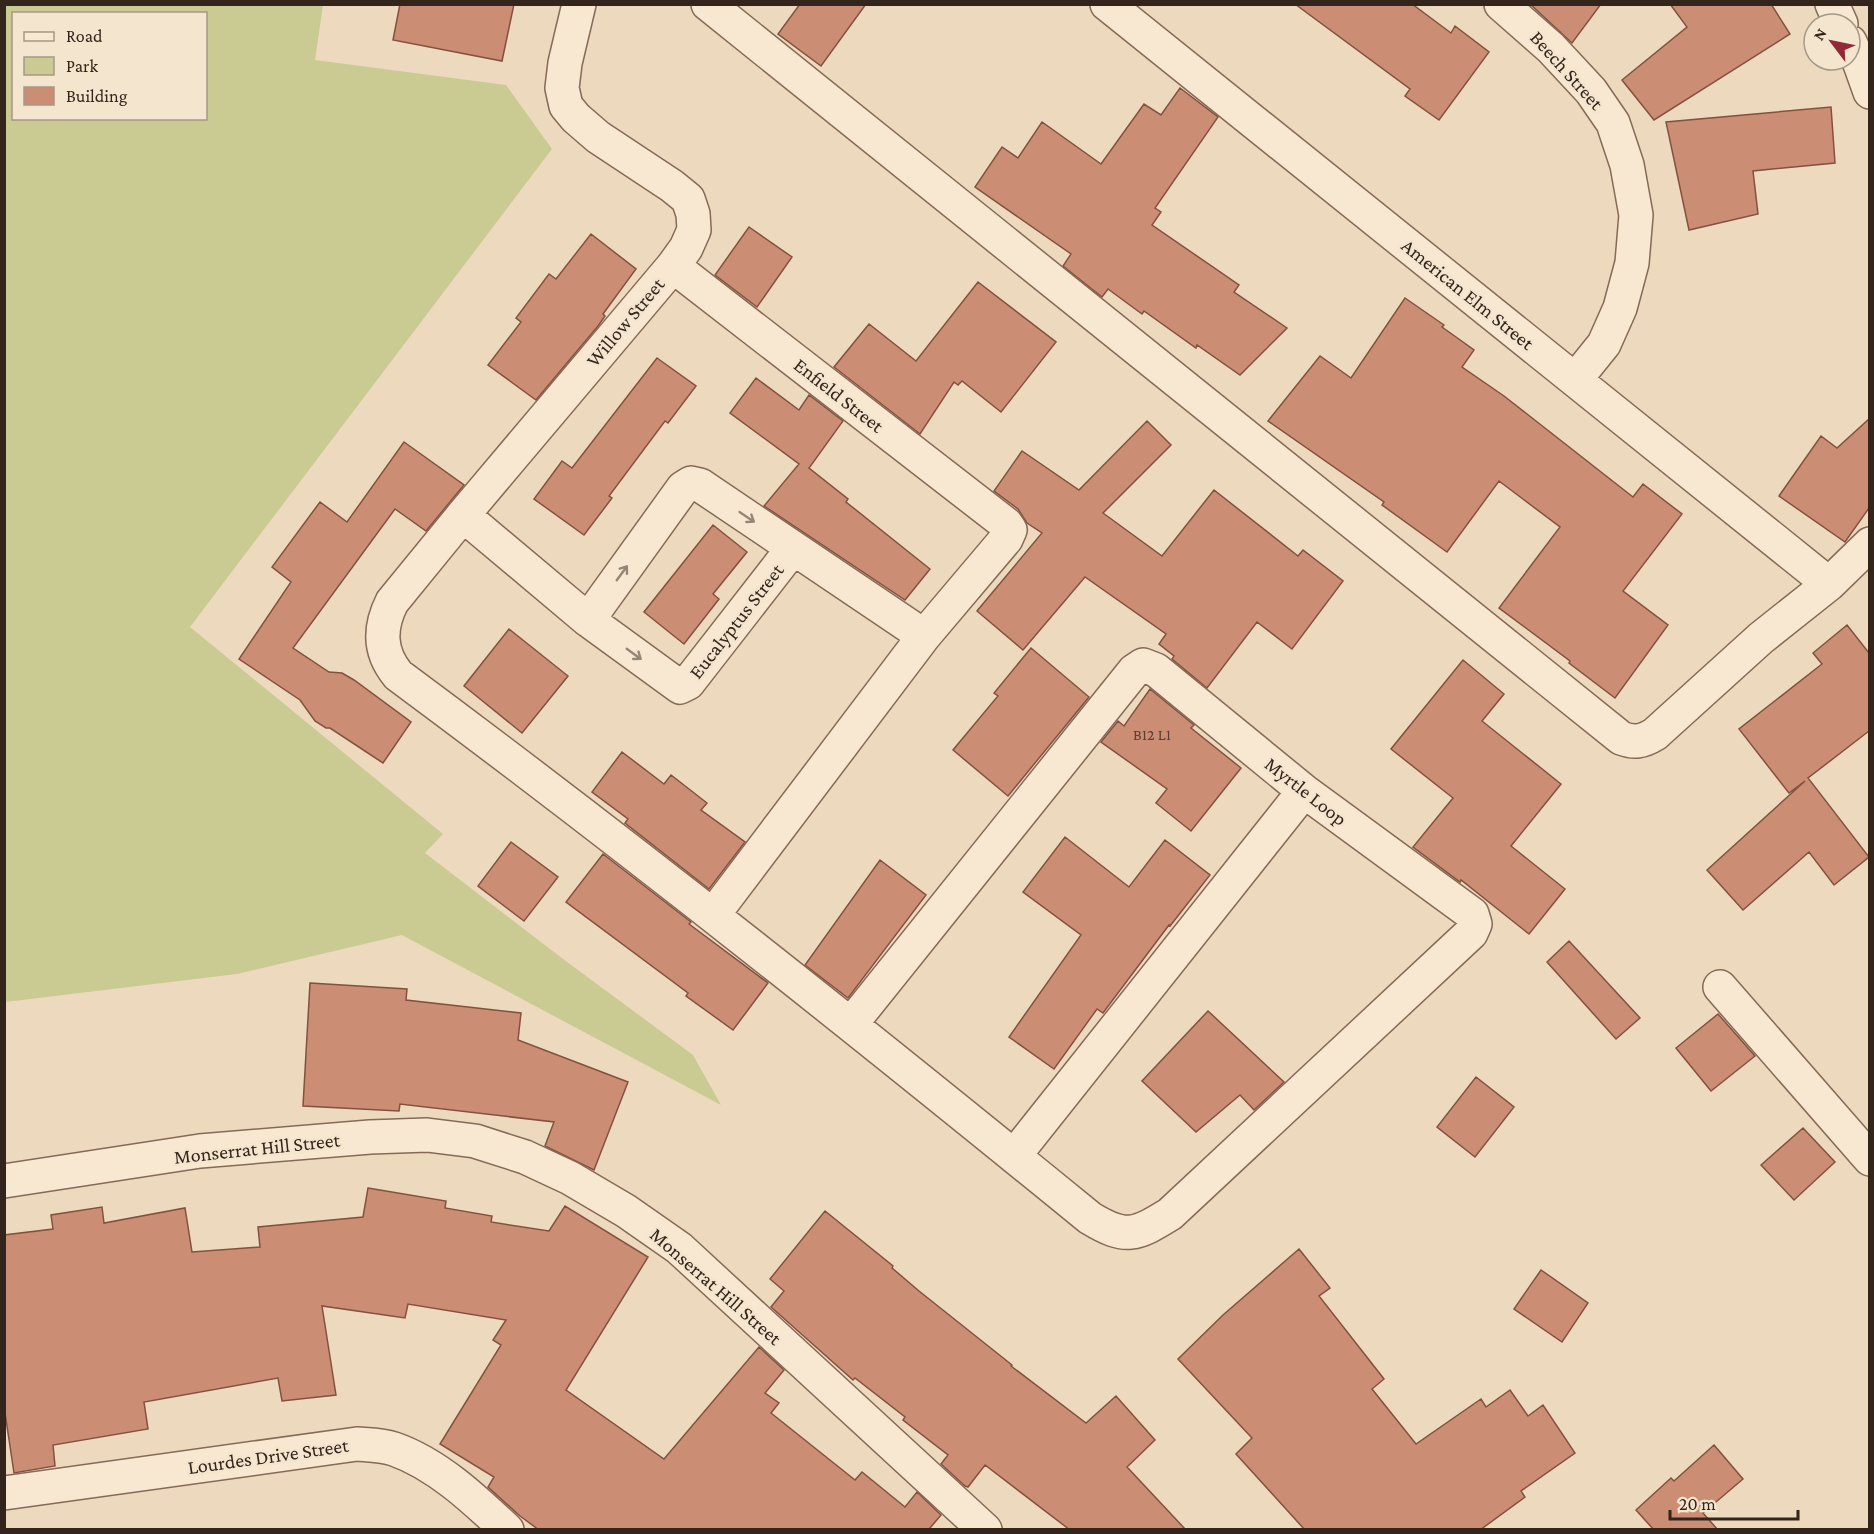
<svg xmlns="http://www.w3.org/2000/svg" width="1874" height="1534" viewBox="0 0 1874 1534" font-family="'Crimson Pro',serif">
<rect width="100%" height="100%" fill="#edd9be"/>
<path fill="#caca93" fill-rule="evenodd" d="M4 5H323L315 60 506 85 552 149 190 627 443 834 425 853 563 959 693 1055 721 1105 402 935 237 974 5 1002ZM14 14H206V118H14Z"/>
<path fill="#cb8e74" stroke="#84513e" stroke-width="1.5" d="M400 4H514L502 61 393 40Z
M800 4H866L821 66 778 34Z
M1295 4H1412L1451 33 1455 26 1489 52 1439 120 1405 96 1410 89Z
M1530 4H1601L1572 43Z
M1670 4H1771L1790 34 1654 120 1622 80 1687 27Z
M1180 88 1218 117 1155 208 1161 212 1152 225 1239 285 1234 292 1287 328 1240 375 1197 345 1196 348 1144 311 1142 314 1108 289 1102 297 1063 266 1071 254 975 187 1002 147 1018 158 1042 122 1101 164 1144 104 1161 115Z
M1831 107 1835 163 1753 171 1758 214 1689 230 1666 122Z
M749 227 792 257 757 307 715 275Z
M591 234 636 269 603 314 605 316 598 326 536 400 488 365 521 322 516 318 549 274 556 279Z
M978 282 1056 342 1001 412 962 381 958 385 954 382 920 434 834 367 869 324 916 361Z
M1405 298 1444 325 1442 327 1474 350 1462 367 1504 396 1633 497 1643 484 1682 514 1623 591 1668 625 1615 698 1569 663 1570 661 1499 608 1560 527 1499 481 1447 552 1382 505 1384 502 1268 421 1320 356 1351 378Z
M657 358 696 386 668 423 665 421 609 496 612 498 584 535 534 499 562 461 572 468Z
M756 378 799 410 809 395 843 421 809 468 848 499 846 502 930 569 905 600 764 506 799 464 730 413Z
M1869 419V508L1845 542 1779 496 1821 436 1837 448Z
M1147 421 1171 445 1103 513 1162 556 1214 490 1298 556 1303 550 1343 581 1292 649 1257 622 1207 688 1172 659 1174 656 1159 644 1166 634 1085 577 1023 650 977 611 1042 533 1027 523 1018 509 994 491 1022 451 1079 490Z
M404 442 464 485 426 531 395 509 293 648 329 672 342 673 354 680 411 722 383 763 330 728H326L315 721 300 700 239 659 291 582 272 567 320 502 347 522Z
M713 525 747 552 713 594 719 599 684 644 644 612Z
M1847 625 1869 653V731L1808 778 1869 857 1834 885 1809 852 1743 910 1707 870 1805 781 1789 793 1739 729 1822 664 1813 653Z
M509 629 568 676 522 733 464 686Z
M1031 648 1089 697 1008 796 953 750 998 696 994 693Z
M1463 660 1504 694 1482 721 1561 784 1511 846 1565 889 1529 934 1461 880 1460 882 1413 847 1453 798 1391 749Z
M1150 689 1194 725 1191 728 1241 768 1191 831 1156 803 1167 789 1101 742 1118 721 1124 726Z
M622 752 664 784 671 775 707 803 701 810 745 842 709 889 625 823 628 819 592 792Z
M1065 837 1129 887 1165 840 1210 875 1170 926 1169 925 1103 1013 1097 1009 1054 1069 1009 1037 1081 935 1023 892Z
M511 842 558 877 524 921 478 886Z
M603 854 691 922 689 924 768 983 733 1030 686 996 688 993 566 902Z
M880 860 926 895 848 998 805 965Z
M1569 941 1640 1018 1616 1039 1547 962Z
M310 983 407 989 406 1000 521 1013 518 1040 628 1082 594 1170 545 1146 554 1122 400 1104 399 1111 303 1106Z
M1208 1011 1284 1082 1254 1110 1240 1095 1196 1132 1142 1081Z
M1718 1014 1755 1056 1711 1091 1676 1048Z
M1476 1077 1514 1107 1475 1157 1437 1127Z
M1803 1128 1835 1162 1794 1200 1761 1165Z
M368 1188 446 1201 445 1208 492 1216 491 1222 549 1231 565 1206 648 1257 566 1390 664 1459 759 1347 784 1370 765 1393 779 1403 771 1413 855 1480 862 1472 905 1507 917 1492 941 1515 930 1528 932 1530H539L520 1516 488 1487 494 1477 440 1444 501 1345 493 1340 506 1320 408 1304 405 1318 322 1306 336 1395 282 1401 278 1378 144 1402 148 1429 53 1445 55 1466 14 1473 4 1406V1235L53 1229 51 1215 102 1207 104 1223 185 1208 192 1252 260 1247 258 1227 363 1217Z
M825 1211 893 1266 892 1268 919 1291 1012 1365 1011 1366 1086 1423 1116 1396 1155 1440 1127 1467 1186 1530H1070L985 1465 968 1487 965 1486 941 1464 948 1455 903 1420 905 1417 855 1378 853 1380 771 1307 784 1291 770 1279Z
M1299 1249 1330 1288 1319 1296 1384 1379 1372 1389 1416 1444 1481 1399 1486 1407 1510 1390 1528 1416 1543 1405 1575 1453 1521 1491 1525 1497 1480 1530H1305L1236 1454 1252 1438 1178 1359 1223 1315Z
M1541 1270 1588 1303 1562 1342 1514 1309Z
M1714 1445 1743 1479 1703 1513 1718 1530H1654L1636 1510 1671 1478 1674 1481Z"/>
<g fill="none" stroke-linecap="round" stroke-linejoin="round">
<defs>
<path id="minor" d="M579 4 565 63 562 88 566 106 576 118 598 137 672 186 688 199 693 214 694 230 686 248 673 266 463 515 392 602C379 628 379 652 398 675 634 850 863 1033 1090 1218 1126 1240 1136 1235 1170 1214L1471 933 1475 924 1472 914 1304 791 1156 670 1143 665 1134 671 851 1024
M708 4 1621 738C1634 743 1642 742 1655 734L1761 638 1829 584 1870 544
M1107 4 1829 584
M1501 4 1551 48 1591 91 1613 123 1627 165 1636 215 1632 263 1620 308 1604 344 1575 380
M1832 4 1841 24
M1850 42 1860 64 1870 92
M673 266 1006 524 1010 530 1006 539 924 636 713 915
M463 515 588 620 680 687 688 683 793 548
M588 620 683 488 691 483 700 485 924 636
M1720 987 1870 1159
M1014 1156 1304 791
M4 1181 200 1151 370 1137 427 1135 475 1141 525 1157 570 1178 626 1211 679 1248 985 1530
M4 1493 357 1444C369 1445 382 1445 394 1449 437 1464 474 1499 507 1530"/>
</defs>
<use href="#minor" stroke="#856a57" stroke-width="36"/>
<use href="#minor" stroke="#f8e8d1" stroke-width="33"/>
</g>
<defs><path id="oneway-shaft" d="M-6 0H5M1.5-3L5.5 0L1.5 3" fill="none" stroke-width="1.6" stroke-linecap="round" stroke-linejoin="round" transform="scale(1.5)"/></defs>
<g stroke="#968676">
<use href="#oneway-shaft" transform="translate(747 517) rotate(34)"/>
<use href="#oneway-shaft" transform="translate(622 573) rotate(-54)"/>
<use href="#oneway-shaft" transform="translate(634 654) rotate(36)"/>
</g>
<g text-anchor="middle" stroke-width="5" stroke-linejoin="round" paint-order="stroke">
<g font-size="16" fill="#5a3f32">
<text x="1152" y="740">B12 L1</text>
</g>
<g font-size="20" fill="#34251c" stroke="#f4e5ce">
<text transform="translate(1567 70) rotate(48)" y="7">Beech Street</text>
<text transform="translate(1468 294) rotate(39)" y="7">American Elm Street</text>
<text transform="translate(625 322) rotate(-50)" y="7">Willow Street</text>
<text transform="translate(839 395) rotate(38)" y="7">Enfield Street</text>
<text transform="translate(736 621) rotate(-52)" y="7">Eucalyptus Street</text>
<text transform="translate(1306 791) rotate(38)" y="7">Myrtle Loop</text>
<text transform="translate(257 1148) rotate(-6)" y="7">Monserrat Hill Street</text>
<text transform="translate(716 1286) rotate(41)" y="7">Monserrat Hill Street</text>
<text transform="translate(268 1456) rotate(-8)" y="7">Lourdes Drive Street</text>
</g>
</g>
<rect width="1874" height="1534" fill="none" stroke="#34251c" stroke-width="12"/>
<rect x="12" y="12" width="195" height="108" fill="#f4e5ce" stroke="#a79887" stroke-width="1.5"/>
<rect x="24" y="32" width="30" height="9" fill="#f8e8d1" stroke="#a79887" stroke-width="1.5"/>
<text x="66" y="42" font-size="18" fill="#34251c">Road</text>
<rect x="24" y="57" width="30" height="18" fill="#caca93" stroke="#a79887" stroke-width="1.5"/>
<text x="66" y="72" font-size="18" fill="#34251c">Park</text>
<rect x="24" y="87" width="30" height="18" fill="#cb8e74" stroke="#a79887" stroke-width="1.5"/>
<text x="66" y="102" font-size="18" fill="#34251c">Building</text>
<g transform="translate(1832 42) rotate(302)"><circle r="28" fill="#f4e5ce" stroke="#a79887" stroke-width="1.5"/>
<path d="M0-4.5L10 22L0 15L-10 22Z" fill="#932836"/>
<text y="-9" font-size="16" font-weight="bold" text-anchor="middle" fill="#34251c">N</text>
</g>
<path d="M1670 1510v9h128v-9" fill="none" stroke="#34251c" stroke-width="3"/>
<text x="1679" y="1510" font-size="18" fill="#34251c" stroke="#f4e5ce" stroke-width="4.5" paint-order="stroke">20 m</text>
</svg>
